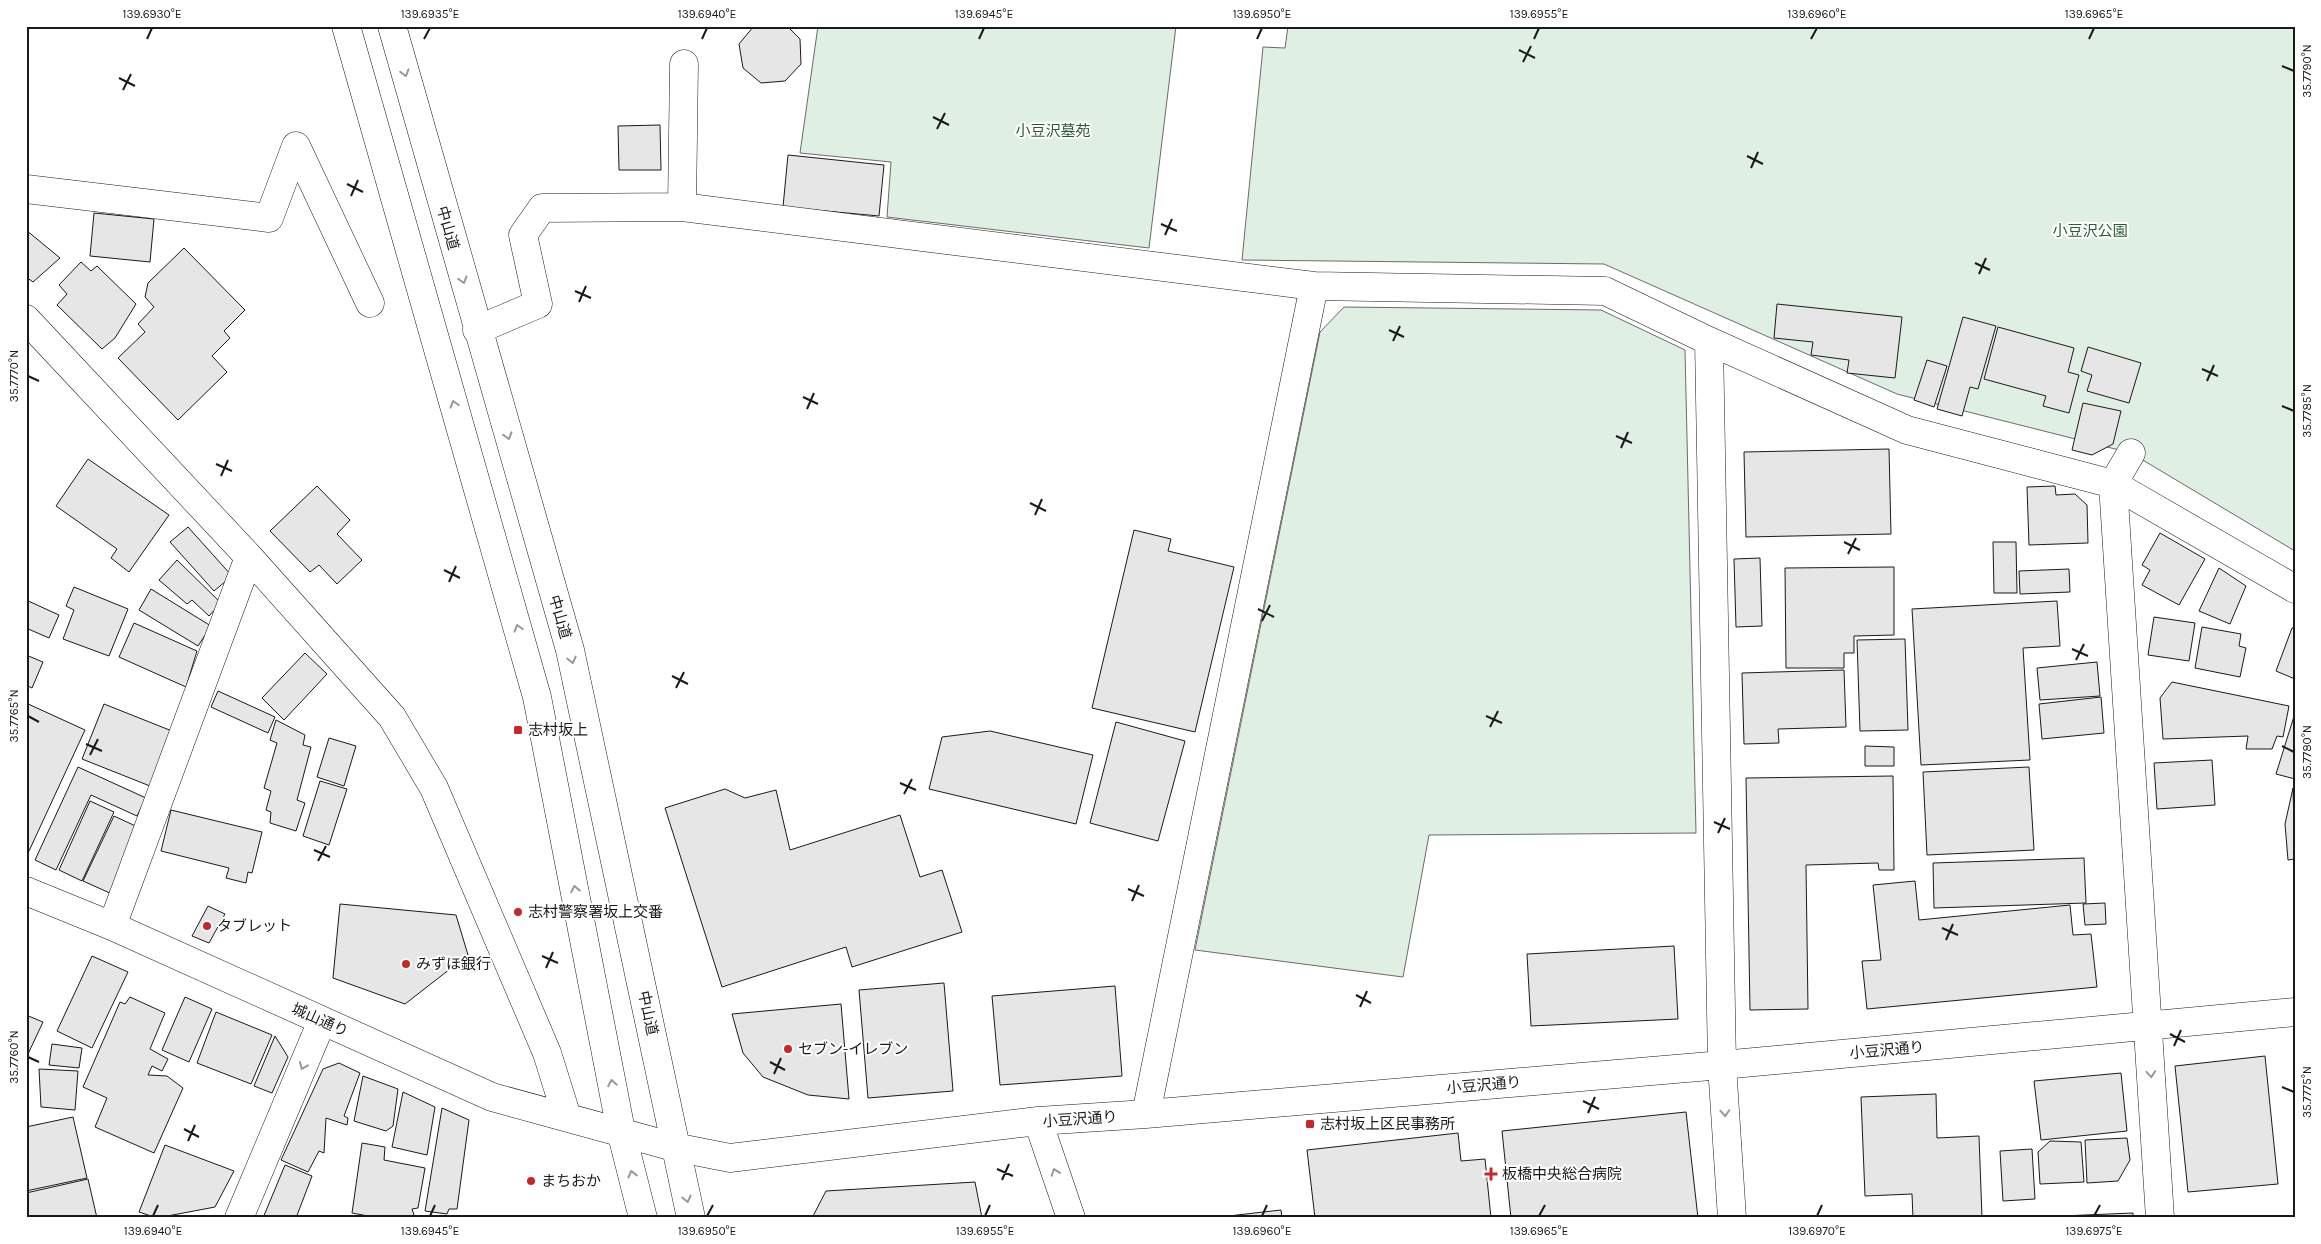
<svg xmlns="http://www.w3.org/2000/svg" width="2321" height="1244" viewBox="0 0 2321 1244" font-family="Karla,'Noto Sans JP',sans-serif">
<rect width="100%" height="100%" fill="#fff"/>
<path fill="#e0efe3" stroke="#6a6a6a" d="M818 26H1176L1149 248 887 217 891 162 800 153Z
M1288 26H2295V551L2131 453 1897 394 1604 264 1242 260 1263 47 1285 48Z
M1344 307 1601 310 1685 350 1696 833 1429 835 1403 977 1195 950 1320 332Z"/>
<path fill="#e6e6e6" stroke="#1a1a1a" d="M754 26H787L800 39 801 64 785 81 761 83 743 68 739 44Z
M660 125 661 170H619L618 126Z
M788 155 884 165 879 216 783 207Z
M94 213 154 219 150 262 90 256Z
M26 230 60 258 33 282 26 277Z
M184 248 245 310 224 331 230 338 212 356 227 372 178 420 118 358 145 332 138 324 154 307 145 297 148 283Z
M81 262 91 271 97 266 136 304 115 338 102 349 57 305 67 294 59 285Z
M1777 304 1902 317 1895 378 1847 373 1849 360 1811 355 1813 342 1774 338Z
M1963 317 1996 326 1978 389 1970 387 1962 416 1937 409Z
M1998 327 2074 348 2068 372 2079 375 2069 413 2043 406 2046 396 1984 379Z
M2088 347 2141 363 2129 403 2087 391 2092 375 2081 371Z
M1927 360 1947 366 1934 407 1914 400Z
M2083 403 2121 411 2113 444 2092 455 2072 450Z
M1889 449 1891 534 1746 537 1744 452Z
M88 459 169 515 129 572 111 558 117 549 56 506Z
M317 486 350 520 337 534 362 560 337 584 319 565 310 572 270 531Z
M2055 486 2056 495 2075 494 2087 505 2088 543 2029 545 2027 487Z
M188 527 232 576 214 591 170 542Z
M1134 530 1171 539 1168 551 1234 567 1195 732 1092 708Z
M2160 533 2205 559 2179 605 2142 585 2150 570 2142 565Z
M1993 542H2016L2017 593H1994Z
M1760 558 1762 626 1736 627 1734 559Z
M177 560 221 603 209 616 192 600 187 604 159 580Z
M1894 567V635L1854 636V653H1844V668H1786L1785 568Z
M2219 568 2246 586 2230 624 2199 611Z
M2069 569 2070 592 2020 594 2019 571Z
M74 587 128 609 109 656 63 639 74 610 66 606Z
M151 589 211 626 198 646 139 610Z
M26 600 59 615 49 638 26 628Z
M2057 601 2060 646 2023 648 2030 760 1921 765 1912 609Z
M2154 617 2195 623 2189 661 2148 655Z
M134 623 197 651 186 687 119 657Z
M2202 627 2241 634 2239 646 2246 648 2240 677 2195 668Z
M2295 627V679L2276 671 2292 628Z
M1905 639 1908 730 1860 731 1857 640Z
M305 653 327 674 284 720 262 698Z
M26 655 43 662 32 688 26 685Z
M2097 662 2100 696 2040 700 2037 668Z
M1844 670 1846 727 1778 729 1779 743 1744 744 1742 673Z
M2172 682 2289 706 2283 737 2277 736 2272 749H2246L2248 736 2163 739 2160 698Z
M218 691 275 717 268 733 211 707Z
M2101 697 2104 733 2042 739 2039 704Z
M26 703 85 730 29 851 26 850Z
M104 704 172 731 150 786 82 759Z
M2295 713V779L2276 774Z
M276 720 305 735 303 745 311 747 297 800 305 803 296 831 270 823 271 812 266 810 271 791 264 788 277 743 270 740Z
M1116 722 1185 741 1158 841 1090 823Z
M990 731 1093 755 1076 824 929 789 942 737Z
M329 738 356 746 344 786 317 777Z
M1865 746 1894 747V766H1865Z
M2212 760 2215 805 2157 809 2154 763Z
M78 767 146 798 137 816 91 795 56 870 35 860Z
M2029 767 2034 850 1927 855 1923 772Z
M1893 776 1894 870H1879L1878 863 1806 865 1808 1009 1750 1010 1746 778Z
M320 781 347 789 329 845 303 836Z
M2293 788 2295 859 2288 860 2285 824Z
M725 789 745 798 776 790 790 850 900 815 920 877 942 870 962 932 852 967 846 947 722 987 665 808Z
M90 801 114 812 82 881 59 870Z
M171 810 262 832 252 873 248 872 246 883 226 878 229 868 161 851Z
M114 816 142 829 112 894 83 881Z
M2084 858 2086 903 1934 908 1933 863Z
M1915 881 1919 920 2070 905 2073 935 2091 934 2097 987 1867 1009 1862 961 1881 960 1873 885Z
M2105 903 2106 924 2085 925 2083 904Z
M340 904 456 915 468 955 405 1004 333 978Z
M208 906 225 914 209 943 192 936Z
M1674 946 1678 1019 1531 1026 1527 954Z
M92 956 128 972 92 1048 57 1031Z
M944 983 953 1091 868 1098 859 990Z
M1115 986 1122 1076 1000 1085 992 996Z
M130 997 165 1013 150 1049 168 1059 162 1071 152 1066 148 1075 167 1076 183 1088 154 1153 95 1127 107 1098 83 1087 120 1002 125 1004Z
M185 997 212 1009 189 1062 162 1050Z
M841 1004 849 1099 808 1095 763 1077 743 1053 732 1014Z
M216 1012 272 1035 251 1084 197 1063Z
M26 1015 43 1022 28 1054 26 1053Z
M275 1036 288 1057 272 1093 254 1086Z
M52 1044 82 1048 79 1068 49 1065Z
M2265 1056 2278 1184 2188 1192 2175 1066Z
M339 1063 360 1073 344 1116 348 1118 347 1125 326 1118 324 1153 319 1151 308 1172 281 1160 323 1069Z
M39 1069 78 1071 75 1110 41 1107Z
M2121 1073 2127 1131 2041 1140 2034 1081Z
M363 1076 398 1089 393 1126 386 1131 354 1121Z
M403 1092 435 1107 427 1155 392 1147Z
M1936 1094 1937 1138 1979 1136 1982 1218H1913L1912 1194 1865 1196 1861 1097Z
M442 1108 469 1120 457 1209H449L447 1214 425 1211Z
M1686 1112 1698 1218H1511L1502 1131Z
M73 1117 87 1178 26 1191V1127Z
M1458 1133 1461 1161 1485 1159 1491 1218H1315L1307 1150Z
M2127 1138 2130 1160 2118 1181 2087 1183 2085 1140Z
M2050 1141 2081 1142 2084 1182 2040 1184 2038 1152Z
M362 1143 385 1147 384 1160 425 1168 418 1208 412 1209 414 1215 410 1218H379L352 1213Z
M165 1145 234 1171 215 1207 157 1218 139 1212Z
M2032 1149 2035 1199 2003 1201 2000 1151Z
M285 1165 312 1176 296 1218H263Z
M88 1179 97 1218H26V1193Z
M975 1182 982 1218H812L826 1191Z
M1281 1210 1282 1218H1211Z
M2133 1213V1218H2061V1216Z"/>
<g fill="none" stroke-linecap="round" stroke-linejoin="round">
<defs>
<path id="minor" d="M26 189 269 218 296 146 370 303
M682 207 684 64
M26 319 249 557 392 717 434 788 547 1053 567 1117
M477 330 538 304 523 235 542 208 682 207 1314 286 1605 291 1709 341 1907 430 2113 484 2295 589
M1709 341 1722 1065 1732 1218
M2131 453 2113 484 2160 1218
M26 891 112 926 492 1097 674 1147 730 1158 1038 1121 1146 1114 1722 1065 2295 1012
M112 926 249 557
M1146 1114 1314 286
M1038 1121 1071 1218
M239 1218 322 1021"/>
<path id="highway" d="M346 26 537 697 621 1131 643 1218
M392 26 570 650 691 1218"/>
</defs>
<use href="#minor" stroke="#1a1a1a" stroke-width="29"/>
<use href="#highway" stroke="#1a1a1a" stroke-width="29"/>
<use href="#minor" stroke="#fff" stroke-width="28"/>
<use href="#highway" stroke="#fff" stroke-width="28"/>
</g>
<defs><path id="oneway-chevron" d="M-2-3.5L2.5 0L-2 3.5" fill="none" stroke-width="1.6" stroke-linecap="round" stroke-linejoin="round" transform="scale(1.25)"/></defs>
<g stroke="#989898">
<use href="#oneway-chevron" transform="translate(405 73) rotate(74)"/>
<use href="#oneway-chevron" transform="translate(463 280) rotate(74)"/>
<use href="#oneway-chevron" transform="translate(454 404) rotate(-106)"/>
<use href="#oneway-chevron" transform="translate(508 436) rotate(74)"/>
<use href="#oneway-chevron" transform="translate(518 628) rotate(-106)"/>
<use href="#oneway-chevron" transform="translate(572 660) rotate(77)"/>
<use href="#oneway-chevron" transform="translate(575 889) rotate(-101)"/>
<use href="#oneway-chevron" transform="translate(303 1066) rotate(113)"/>
<use href="#oneway-chevron" transform="translate(2151 1074) rotate(86)"/>
<use href="#oneway-chevron" transform="translate(612 1083) rotate(-100)"/>
<use href="#oneway-chevron" transform="translate(1725 1113) rotate(86)"/>
<use href="#oneway-chevron" transform="translate(1055 1172) rotate(-109)"/>
<use href="#oneway-chevron" transform="translate(632 1174) rotate(-104)"/>
<use href="#oneway-chevron" transform="translate(687 1199) rotate(77)"/>
</g>
<path fill="none" stroke="#1a1a1a" stroke-width="2" d="M147 39 152 28M424 39 430 28M702 39 707 28M979 39 984 28M1257 39 1262 28M1534 39 1539 28M1811 39 1817 28M2089 39 2094 28M1519 50 1535 58M1523 62 1531 46M2282 66 2294 71M119 78 135 86M123 90 131 74M933 117 949 125M937 129 945 113M1747 156 1763 164M1751 168 1758 152M347 184 363 192M351 196 358 180M1161 224 1177 231M1165 235 1172 219M1975 263 1990 270M1979 274 1986 258M575 291 591 298M579 302 586 286M1389 330 1404 337M1393 341 1400 326M2202 369 2218 376M28 376 39 381M2207 381 2214 365M803 397 818 404M2282 406 2294 411M807 409 814 393M1616 436 1632 443M1621 448 1628 432M216 464 232 471M221 476 228 460M1030 503 1046 511M1035 515 1042 499M1844 542 1860 550M1848 554 1856 538M444 570 460 578M449 582 456 566M1258 609 1274 617M1262 621 1270 605M2072 649 2088 656M2076 660 2084 644M672 676 688 684M676 688 684 672M28 716 39 722M1486 716 1502 723M1490 727 1498 711M86 744 102 751M2282 746 2294 752M90 755 98 739M900 783 916 790M904 794 912 779M1714 822 1730 829M1718 833 1725 818M314 850 330 857M318 861 326 846M1128 889 1144 896M1132 901 1139 885M1942 928 1958 935M1946 940 1953 924M542 956 558 963M546 968 553 952M1356 995 1371 1003M1360 1007 1367 991M2170 1034 2185 1042M2174 1046 2181 1030M28 1057 39 1062M770 1062 785 1070M774 1074 781 1058M2282 1087 2294 1092M1583 1101 1599 1109M1588 1113 1595 1097M184 1129 199 1137M188 1141 195 1125M997 1169 1013 1176M1002 1180 1009 1164M153 1216 158 1205M430 1216 435 1205M707 1216 713 1205M985 1216 990 1205M1262 1216 1267 1205M1539 1216 1545 1205M1817 1216 1822 1205M2094 1216 2100 1205"/>
<g fill="#c62828" stroke="#fff" stroke-width="2">
<rect x="513" y="725" width="10" height="10" rx="2.5"/>
<circle cx="518" cy="912" r="5"/>
<circle cx="207" cy="926" r="5"/>
<circle cx="406" cy="964" r="5"/>
<circle cx="788" cy="1049" r="5"/>
<rect x="1305" y="1119" width="10" height="10" rx="2.5"/>
<path d="M1488.5 1166.5h5v5h5v5h-5v5h-5v-5h-5v-5h5z"/>
<circle cx="531" cy="1181" r="5"/>
</g>
<g text-anchor="middle" stroke-width="4" stroke-linejoin="round" paint-order="stroke">
<g font-size="15" fill="#2b5a34" stroke="#fff">
<text x="1053" y="136">小豆沢墓苑</text>
<text x="2090" y="236">小豆沢公園</text>
</g>
<g font-size="15" fill="#1a1a1a" stroke="#fff">
<text transform="translate(448 228) rotate(74)" y="5">中山道</text>
<text transform="translate(560 617) rotate(74)" y="5">中山道</text>
<text transform="translate(648 1013) rotate(78)" y="5">中山道</text>
<text transform="translate(320 1020) rotate(24)" y="5">城山通り</text>
<text transform="translate(1887 1050) rotate(-5)" y="5">小豆沢通り</text>
<text transform="translate(1484 1085) rotate(-5)" y="5">小豆沢通り</text>
<text transform="translate(1080 1119) rotate(-4)" y="5">小豆沢通り</text>
</g>
<g font-size="15" fill="#1a1a1a" stroke="#fff" text-anchor="start">
<text x="528" y="735">志村坂上</text>
<text x="528" y="917">志村警察署坂上交番</text>
<text x="217" y="931">タブレット</text>
<text x="416" y="969">みずほ銀行</text>
<text x="798" y="1054">セブン-イレブン</text>
<text x="1320" y="1129">志村坂上区民事務所</text>
<text x="1502" y="1179">板橋中央総合病院</text>
<text x="541" y="1186">まちおか</text>
</g>
</g>
<rect width="2321" height="1244" fill="none" stroke="#ffffff" stroke-width="55"/>
<rect x="28" y="28" width="2266" height="1188" fill="none" stroke="#1a1a1a" stroke-width="2"/>
<g font-size="12" text-anchor="middle" fill="#1a1a1a">
<text x="152" y="18">139.6930°E</text>
<text x="430" y="18">139.6935°E</text>
<text x="707" y="18">139.6940°E</text>
<text x="984" y="18">139.6945°E</text>
<text x="1262" y="18">139.6950°E</text>
<text x="1539" y="18">139.6955°E</text>
<text x="1817" y="18">139.6960°E</text>
<text x="2094" y="18">139.6965°E</text>
<text transform="translate(2307 71) rotate(-90)" y="4">35.7790°N</text>
<text transform="translate(14 376) rotate(-90)" y="4">35.7770°N</text>
<text transform="translate(2307 411) rotate(-90)" y="4">35.7785°N</text>
<text transform="translate(14 716) rotate(-90)" y="4">35.7765°N</text>
<text transform="translate(2307 752) rotate(-90)" y="4">35.7780°N</text>
<text transform="translate(14 1057) rotate(-90)" y="4">35.7760°N</text>
<text transform="translate(2307 1092) rotate(-90)" y="4">35.7775°N</text>
<text x="153" y="1235">139.6940°E</text>
<text x="430" y="1235">139.6945°E</text>
<text x="707" y="1235">139.6950°E</text>
<text x="985" y="1235">139.6955°E</text>
<text x="1262" y="1235">139.6960°E</text>
<text x="1539" y="1235">139.6965°E</text>
<text x="1817" y="1235">139.6970°E</text>
<text x="2094" y="1235">139.6975°E</text>
</g>
</svg>
